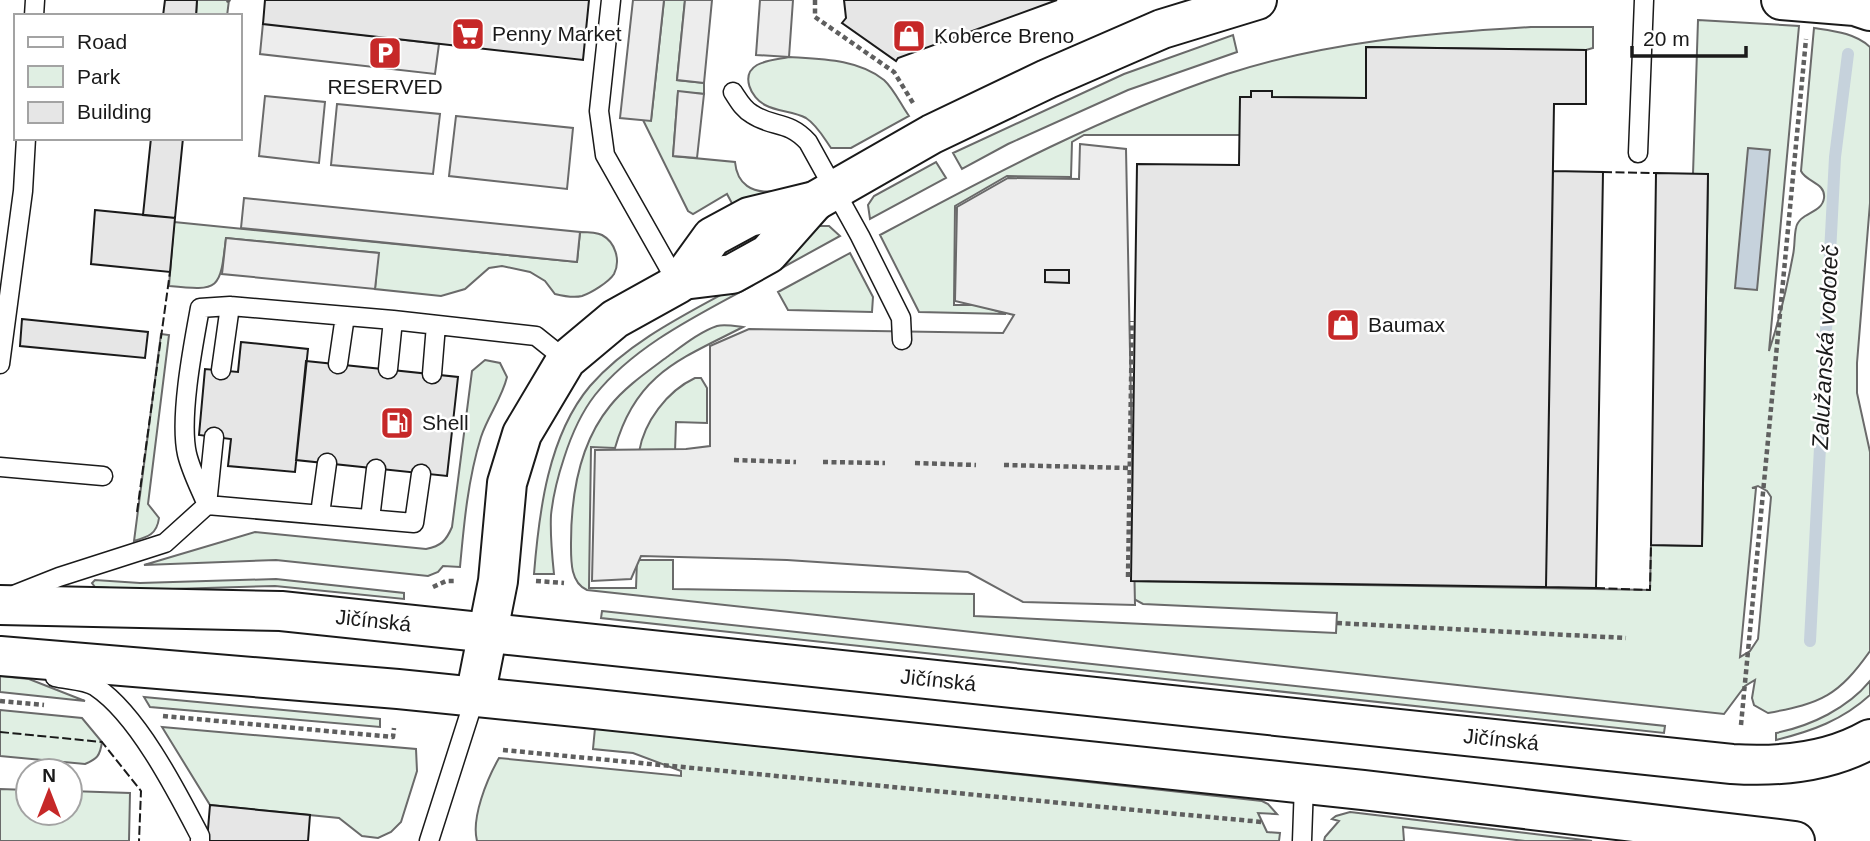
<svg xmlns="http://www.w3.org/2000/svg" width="1870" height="841" viewBox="0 0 1870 841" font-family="Arial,sans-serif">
<rect width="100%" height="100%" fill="#fff"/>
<path fill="#e0efe3" stroke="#6a6a6a" stroke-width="2" fill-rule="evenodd" d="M197 0H229L227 16H196Z
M664 0H685L677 80 704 83V94L678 92 673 156 735 162C737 184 752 194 774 191L736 211 727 194 693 214 688 211 643 120H651Z
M1698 20 1799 26 1769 351C1779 321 1787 287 1793 255 1795 246 1794 237 1796 228 1799 212 1822 214 1824 198 1826 183 1806 182 1801 171L1814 28C1834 31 1855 33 1870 47V203L1857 363V393L1870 452V651C1838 696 1822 703 1768 713L1754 705 1752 698 1755 680 1745 686 1724 714 587 590C570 583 571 560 571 543 571 496 579 444 610 406 625 387 647 372 667 357 681 347 699 332 717 326 724 324 735 326 743 327 681 359 636 373 615 448L591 447 589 588H636L637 560H673V589L974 594V616L1336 633 1337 613 1143 604 1132 598 1125 581 1650 590 1651 545 1702 546 1708 174H1693ZM1758 486 1767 491 1771 497 1758 639 1750 651 1740 657 1756 488H1752Z
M1531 27H1593V48L1586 50 1367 47 1366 98 1272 97 1271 91H1251V97H1240V135H1084L1072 142 1071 177 1007 176 955 206 954 305H980L1006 314 919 312 880 235C995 173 1103 116 1227 74 1325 42 1429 33 1531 27Z
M1233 35 1237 52 1128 90 1008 144 962 169 953 153 1124 74Z
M789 57C821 59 858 59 884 80 894 89 901 105 909 116L851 148H831C824 138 817 125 806 118 793 111 778 112 765 105 751 98 740 75 757 65 766 60 780 59 789 57Z
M936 162 946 178 870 219 868 205 874 196Z
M174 222 577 262 580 232C587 232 596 232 602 235 615 242 621 260 614 274 609 282 591 293 582 296 574 298 563 296 555 294L545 281 530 272 502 266 489 268 465 289 441 296 375 289 378 253 226 238C220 290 220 291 169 286Z
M818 226H829L840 236 769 275Z
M850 253 873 297 872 312 788 310 778 292Z
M750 279 753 285C698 315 635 345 595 395 581 413 571 436 564 458 558 476 553 496 551 515 550 535 552 555 554 574H534C539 512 548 436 590 386 632 338 695 310 750 279Z
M161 334 169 335 148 504 159 518C157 534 148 537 134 541Z
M485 360 500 363 507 377C502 398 488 416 481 437 468 479 464 523 460 567L443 566 438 572 428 576 276 560 144 565 255 532 426 549C441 546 446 541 452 527L472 371Z
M695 378H701L707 388V423L676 422 675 452H639C644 422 667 391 695 378Z
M276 579 404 593V599L275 586 139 590 95 587 92 583 95 580 140 583Z
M602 611 1665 726 1664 733 601 618Z
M0 676 29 679 85 701 0 692Z
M1870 681V695C1843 720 1812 731 1776 740V733C1811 726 1848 708 1870 681Z
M144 697 380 719V727L150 707Z
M0 710 82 718 102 742C100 756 97 759 85 764L0 756Z
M162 727 416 749 417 771 401 822 391 832 378 838 362 836 339 818 210 805Z
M595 728 1262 801 1268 804 1277 814 1258 813 1267 832 1280 833 1279 841H477C471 818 487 779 499 758L681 776V771L633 753 593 749Z
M0 789 28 790V813H70V791L130 793 129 841H0Z
M1350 812 1592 841H1525L1403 827 1404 841H1324L1325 837 1339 821 1332 819 1336 816Z"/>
<path fill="#ededed" stroke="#6a6a6a" stroke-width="2" d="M633 0H664L651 121 620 118Z
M685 0H712L704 83 677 80Z
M760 0H793L789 57 756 55Z
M263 23 439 44 435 74 260 54Z
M678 91 704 94 697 158 673 156Z
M265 96 325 102 319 163 259 156Z
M337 104 440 114 433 174 331 165Z
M456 116 573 128 567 189 449 176Z
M1080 144 1126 149 1135 605 1023 602 968 572 787 560 641 556 631 579 592 581 595 450 686 449 710 446V346L749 329 1003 333 1014 315 955 301 957 207 1008 178 1079 179Z
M244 198 580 232 577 262 241 228Z
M226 238 379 253 375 289 222 274Z"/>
<path fill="#c6d2dc" stroke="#6a6a6a" stroke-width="2" d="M1748 148 1770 150 1757 290 1735 288Z"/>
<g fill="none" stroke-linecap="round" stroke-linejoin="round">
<path stroke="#c6d2dc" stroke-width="12" d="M1810 641 1835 157 1848 54"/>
</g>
<path fill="#e6e6e6" stroke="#1a1a1a" stroke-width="2" d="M165 0H197L196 16H163Z
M265 0H589L583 60 263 24Z
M844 0H1057L898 58 896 61 842 23 846 18Z
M1366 47 1586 50V104H1554L1546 587 1131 581 1137 164 1239 165 1240 97H1251V91H1272V97L1366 98Z
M151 138H183L175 218 143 215Z
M1553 171 1603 172 1596 588 1546 587Z
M1656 173 1708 174 1702 546 1651 545Z
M95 210 175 218 170 272 91 264Z
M1045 270H1069V283L1045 282Z
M22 319 148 332 145 358 20 346Z
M241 342 308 349 295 472 228 466 231 439 199 435 205 369 238 372Z
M306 361 458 377 447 476 296 460Z
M210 805 310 815 308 841H207Z"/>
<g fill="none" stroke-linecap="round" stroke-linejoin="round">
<defs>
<path id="service" d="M611 0 599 111 605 155 678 284
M34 16 35 0
M733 92C739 101 743 109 752 114 773 128 788 120 808 142L860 236 901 318 902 340
M1638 153 1644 0
M0 364 23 191 26 138
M338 364 345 316
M388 369 393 320
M221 370 230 306
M432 374 436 325
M0 467 103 476
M207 505C200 488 191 471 187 454 179 418 193 346 200 308L230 306 393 320 536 336 566 360
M207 505 414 523 421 474
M320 514 327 463
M370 519 376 469
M16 594 59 577 165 543 207 505 214 437
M55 677C67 680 86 680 96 687 138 715 177 792 200 836V841
M429 841 475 697
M1302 841 1304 784"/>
<g id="tertiary">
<path d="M1781 0 1855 6 1870 11"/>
<path d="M683 280 732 274 768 254 815 201"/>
<path id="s1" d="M0 605 281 611 1732 764C1779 767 1828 763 1870 739"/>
<path d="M0 656 398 689 586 708 1363 790 1795 841"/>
<path d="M475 697 498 581 507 483 522 434 566 360 615 319 678 284 712 237 749 217 815 201 932 134 1047 79 1162 29 1257 0"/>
</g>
</defs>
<use href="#service" stroke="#1a1a1a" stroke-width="21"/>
<use href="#tertiary" stroke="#1a1a1a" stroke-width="42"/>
<path stroke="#5f5f5f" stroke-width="4.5" stroke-dasharray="5 3.5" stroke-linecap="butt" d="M228 0 229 2
M815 0V17L894 72 913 103
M734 460 796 462
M823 462 885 463
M915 463 976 465
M1004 465 1130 468
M1128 577 1132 321
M536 581 564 583
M433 587 446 581H456
M1337 623 1626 638
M0 701 44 705
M163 716 393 737 394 728
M1741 725 1806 39
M503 750 1262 822"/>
<use href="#service" stroke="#fff" stroke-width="18"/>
<use href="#tertiary" stroke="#fff" stroke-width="38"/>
<path stroke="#1a1a1a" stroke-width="2" stroke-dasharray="9 3.5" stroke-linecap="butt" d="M1603 172 1656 173
M137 512 170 272
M1596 588 1650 590 1651 545
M0 732 102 742 141 791 139 841"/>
</g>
<defs>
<symbol id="supermarket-square" viewBox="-11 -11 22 22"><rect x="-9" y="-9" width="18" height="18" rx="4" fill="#c62828" stroke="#fff"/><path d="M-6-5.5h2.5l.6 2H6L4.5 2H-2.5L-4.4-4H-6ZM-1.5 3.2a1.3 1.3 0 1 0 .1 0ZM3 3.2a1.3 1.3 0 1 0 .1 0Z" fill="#fff"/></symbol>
<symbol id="shop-square" viewBox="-11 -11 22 22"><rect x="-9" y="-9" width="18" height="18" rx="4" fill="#c62828" stroke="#fff"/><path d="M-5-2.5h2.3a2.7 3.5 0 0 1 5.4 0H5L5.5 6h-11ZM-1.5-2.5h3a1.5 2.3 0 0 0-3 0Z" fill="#fff"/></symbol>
<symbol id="parking-square" viewBox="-11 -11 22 22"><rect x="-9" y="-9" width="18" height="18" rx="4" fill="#c62828" stroke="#fff"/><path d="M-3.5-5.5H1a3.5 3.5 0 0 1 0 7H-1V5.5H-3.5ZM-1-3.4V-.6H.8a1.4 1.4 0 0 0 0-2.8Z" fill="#fff"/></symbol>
<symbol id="fuel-square" viewBox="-11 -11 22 22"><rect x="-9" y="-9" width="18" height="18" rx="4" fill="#c62828" stroke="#fff"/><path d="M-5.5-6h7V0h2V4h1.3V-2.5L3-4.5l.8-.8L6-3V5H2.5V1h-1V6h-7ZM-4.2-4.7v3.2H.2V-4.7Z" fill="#fff"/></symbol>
</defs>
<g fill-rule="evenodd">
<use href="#supermarket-square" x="449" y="15" width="38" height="38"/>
<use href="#shop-square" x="890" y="17" width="38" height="38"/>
<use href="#parking-square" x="366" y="34" width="38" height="38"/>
<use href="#shop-square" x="1324" y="306" width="38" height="38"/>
<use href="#fuel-square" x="378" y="404" width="38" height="38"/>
</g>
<g text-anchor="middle" stroke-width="5" stroke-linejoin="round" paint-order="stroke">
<g font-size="21" fill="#1a1a1a" stroke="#fff" text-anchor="start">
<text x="492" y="41">Penny Market</text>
<text x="934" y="43">Koberce Breno</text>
<text x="385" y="94" text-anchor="middle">RESERVED</text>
<text x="1368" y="332">Baumax</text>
<text x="422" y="430">Shell</text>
</g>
<g font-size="21" fill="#1a1a1a" stroke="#fff">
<text dy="7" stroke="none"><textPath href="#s1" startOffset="374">Jičínská</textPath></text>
<text dy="7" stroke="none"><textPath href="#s1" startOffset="942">Jičínská</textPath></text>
<text dy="7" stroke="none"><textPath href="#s1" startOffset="1508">Jičínská</textPath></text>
</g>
<g font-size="23" font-style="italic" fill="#1a1a1a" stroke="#fff">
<text transform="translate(1825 347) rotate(-87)" y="8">Zalužanská vodoteč</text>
</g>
</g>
<rect x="14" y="14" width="228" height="126" fill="#ffffff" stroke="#a3a3a3" stroke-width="2"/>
<rect x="28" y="37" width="35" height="10" fill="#ffffff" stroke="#a3a3a3" stroke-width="2"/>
<text x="77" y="49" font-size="21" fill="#1a1a1a">Road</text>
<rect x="28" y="66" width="35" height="21" fill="#e0efe3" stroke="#a3a3a3" stroke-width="2"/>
<text x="77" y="84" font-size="21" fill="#1a1a1a">Park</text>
<rect x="28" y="102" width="35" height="21" fill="#e6e6e6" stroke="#a3a3a3" stroke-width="2"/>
<text x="77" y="119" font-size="21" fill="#1a1a1a">Building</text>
<g transform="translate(49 792)"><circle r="33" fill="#ffffff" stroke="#a3a3a3" stroke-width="2"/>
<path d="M0-5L12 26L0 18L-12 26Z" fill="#c62828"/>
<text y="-10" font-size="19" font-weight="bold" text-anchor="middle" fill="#1a1a1a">N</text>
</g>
<path d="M1632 46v10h114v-10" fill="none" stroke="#1a1a1a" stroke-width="3.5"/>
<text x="1643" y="46" font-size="21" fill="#1a1a1a" stroke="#ffffff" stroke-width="5" paint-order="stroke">20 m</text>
</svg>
